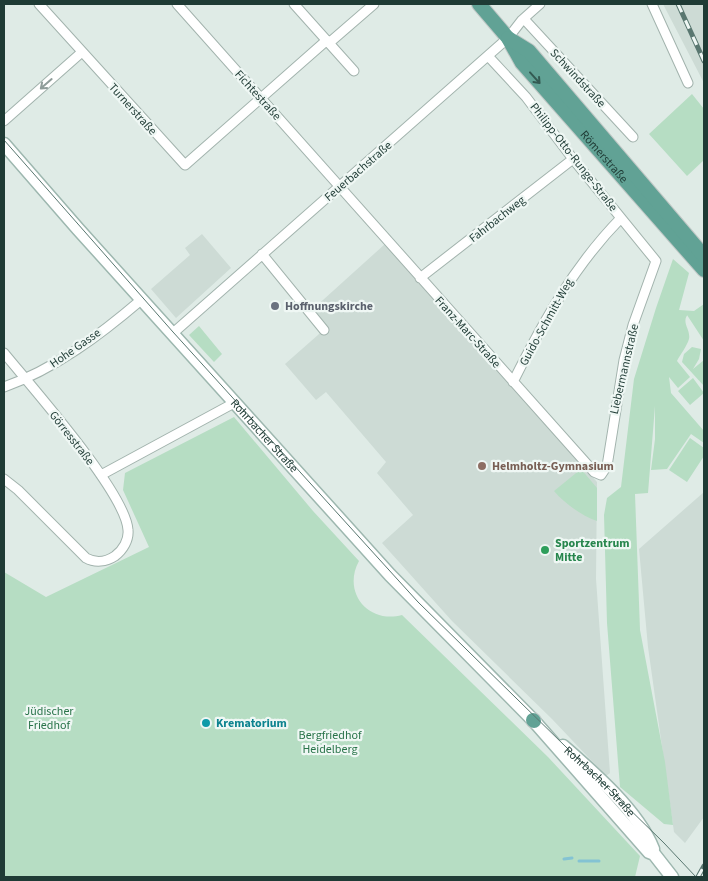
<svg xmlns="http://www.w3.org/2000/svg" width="708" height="881" viewBox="0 0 708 881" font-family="'Source Sans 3',sans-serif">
<rect width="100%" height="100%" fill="#dfebe6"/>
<path fill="#cddbd5" d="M663 4H704V83Z
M202 234 231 268 176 318 151 289 190 255 185 248Z
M385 244 597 482 596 579 610 773 606 776 552 719 452 621 382 543 413 515 377 473 386 462 326 392 316 400 285 364 327 327 313 309Z
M704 492V817L685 843 674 832 648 647 639 549Z"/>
<path fill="#b6ddc3" d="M692 94 704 109V160L687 176 649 134Z
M673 259 689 273 679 310 694 311 704 304V341L687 315 689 313C680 322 691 329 689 339 687 346 680 355 677 361L690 377 678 388 669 377 671 393 704 431V443L691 434 667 469 651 470 655 439V406L648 493 635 494 640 630 665 762 673 825 664 824 620 787 607 623 604 515 607 498 621 487 634 379 656 308Z
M199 326 222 354 214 362 189 335Z
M692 347 701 349 699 359 693 369 704 360V386L682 362 684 354Z
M693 378 704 393 690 405 678 391Z
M234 417 313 511 359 561C342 592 368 624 402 615L548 757 640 856 635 877H4V572L46 597 149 547 123 490 125 473Z
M690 438 704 448V456L687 482 669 470Z
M581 469 597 488V521C582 516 564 503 554 491Z"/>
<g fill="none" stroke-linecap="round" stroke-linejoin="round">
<path stroke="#84c3d3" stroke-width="3" d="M564 859 572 858
M579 861H599"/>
<defs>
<path id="minor" d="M39 4 185 165 327 40
M177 4 594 472 601 475 607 466 624 360 633 325 656 261 573 159 526 97 488 56
M294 4 354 71
M652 4 688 83
M524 19 633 137
M329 43 374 4
M4 121 82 52
M262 254 324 330
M420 278 573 159
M172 334 508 38 522 20 540 4
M4 353C30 385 126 493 128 530 129 540 123 550 115 556 106 562 95 563 86 558L18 490 4 479
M513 382C543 322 574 266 621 218
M4 387C55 369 100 335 141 300
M101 475 234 403"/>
<g id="secondary">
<path id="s1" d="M4 144 78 229 390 575 533 720"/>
<path d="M534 721 649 852 654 854 672 877"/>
<path id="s2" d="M563 746C593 772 638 811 653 849"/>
</g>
<g id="primary">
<path id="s3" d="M479 4 508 38 522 63 704 270"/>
<path d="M508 38 529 51 704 256"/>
<path d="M533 720 534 721"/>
</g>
</defs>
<use href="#minor" stroke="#a2b3ad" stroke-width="11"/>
<use href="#secondary" stroke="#9db7af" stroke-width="15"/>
<use href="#primary" stroke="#c0c8c6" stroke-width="16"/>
<use href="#minor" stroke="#fff" stroke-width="9"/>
<use href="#secondary" stroke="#fff" stroke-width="12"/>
<use href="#primary" stroke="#61a295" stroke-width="14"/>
<path stroke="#597770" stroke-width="1" d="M4 140 173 332 418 602 664 843 696 877"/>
<defs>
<path id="rail" d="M678 4 704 61
M698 877 704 866"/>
</defs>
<use href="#rail" stroke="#597770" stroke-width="5"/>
<use href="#rail" stroke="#eff7f4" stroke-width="3" stroke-dasharray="9" stroke-linecap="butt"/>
</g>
<defs><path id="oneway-shaft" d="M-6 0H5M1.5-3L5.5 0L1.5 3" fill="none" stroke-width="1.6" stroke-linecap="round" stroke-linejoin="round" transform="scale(1.25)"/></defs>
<use stroke="#335a52" href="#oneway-shaft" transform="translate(535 78) rotate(48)"/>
<use stroke="#8f9d9a" href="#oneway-shaft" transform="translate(46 84) rotate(139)"/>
<circle fill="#6b7280" stroke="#eff7f4" stroke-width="2" cx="275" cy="306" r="5"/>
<circle fill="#8d6e63" stroke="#eff7f4" stroke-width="2" cx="482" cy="466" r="5"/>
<circle fill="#2e9e5b" stroke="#eff7f4" stroke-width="2" cx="545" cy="550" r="5"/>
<circle fill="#0f9aa8" stroke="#eff7f4" stroke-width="2" cx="206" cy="723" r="5"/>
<g text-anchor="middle" stroke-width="4.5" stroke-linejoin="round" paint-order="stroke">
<g font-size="12" fill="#1f3b35" stroke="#eff7f4">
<text transform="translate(578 78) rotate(47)" y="4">Schwindstraße</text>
<text transform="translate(258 95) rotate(48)" y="4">Fichtestraße</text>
<text transform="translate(133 109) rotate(48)" y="4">Turnerstraße</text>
<text dy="4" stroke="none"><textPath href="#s3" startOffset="198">Römerstraße</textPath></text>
<text transform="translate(574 157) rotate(52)" y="4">Philipp-Otto-Runge-Straße</text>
<text transform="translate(358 171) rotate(-41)" y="4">Feuerbachstraße</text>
<text transform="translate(497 219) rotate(-38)" y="4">Fahrbachweg</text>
<text transform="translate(546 322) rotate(-61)" y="4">Guido-Schmitt-Weg</text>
<text transform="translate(468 332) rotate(48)" y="4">Franz-Marc-Straße</text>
<text transform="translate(75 348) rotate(-35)" y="4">Hohe Gasse</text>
<text transform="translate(624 369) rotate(-77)" y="4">Liebermannstraße</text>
<text dy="4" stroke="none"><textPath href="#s1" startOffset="391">Rohrbacher Straße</textPath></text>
<text transform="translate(72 438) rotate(52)" y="4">Görresstraße</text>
<text dy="4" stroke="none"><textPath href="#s2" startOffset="51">Rohrbacher Straße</textPath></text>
</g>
<g font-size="12" font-weight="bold" fill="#5b616d" stroke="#eff7f4" text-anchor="start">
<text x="285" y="310">Hoffnungskirche</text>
</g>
<g font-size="12" font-weight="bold" fill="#785e54" stroke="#eff7f4" text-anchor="start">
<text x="492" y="470">Helmholtz-Gymnasium</text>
</g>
<g font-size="12" font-weight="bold" fill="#27864d" stroke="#eff7f4" text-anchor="start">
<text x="555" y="547">Sportzentrum<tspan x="555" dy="14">Mitte</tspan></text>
</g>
<g font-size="12" fill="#287349" stroke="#eff7f4">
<text x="49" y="715">Jüdischer<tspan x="49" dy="14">Friedhof</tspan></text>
<text x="330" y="739">Bergfriedhof<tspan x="330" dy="14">Heidelberg</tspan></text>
</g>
<g font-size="12" font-weight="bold" fill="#0d838f" stroke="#eff7f4" text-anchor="start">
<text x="216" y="727">Krematorium</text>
</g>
</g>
<rect width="708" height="881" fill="none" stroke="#1f3b35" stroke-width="10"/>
</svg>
